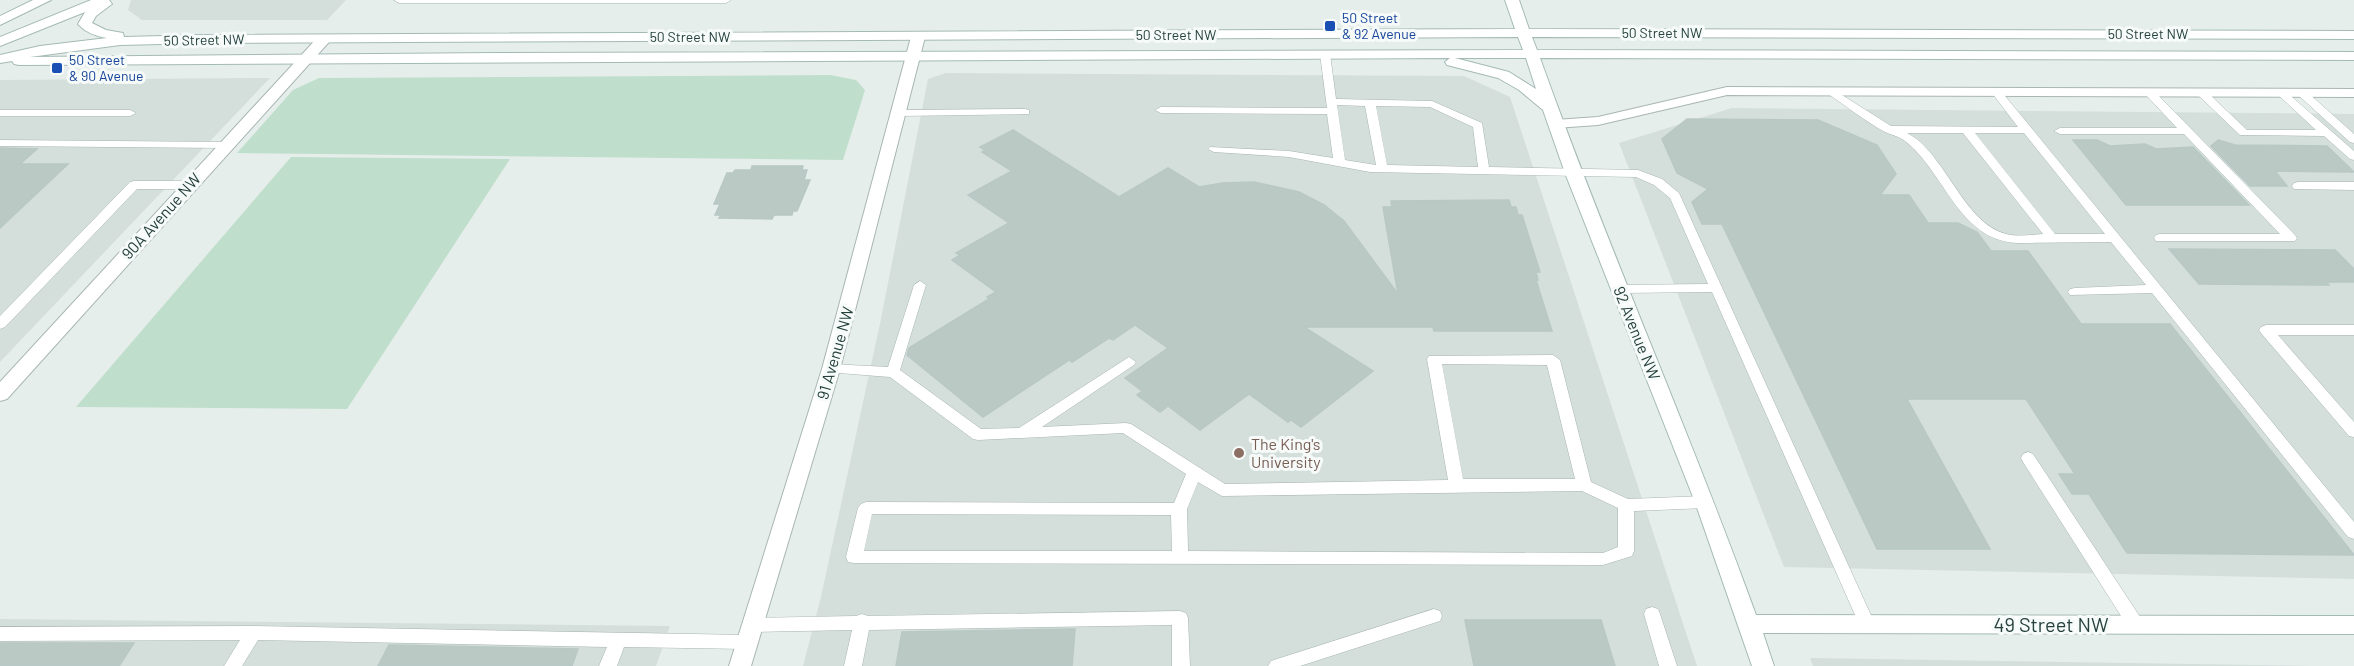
<svg xmlns="http://www.w3.org/2000/svg" width="2354" height="666" viewBox="0 0 2354 666" font-family="Barlow,sans-serif">
<rect width="100%" height="100%" fill="#e6eeec"/>
<path fill="#d4dedb" d="M131 0H346L327 20H142L128 10Z
M946 73 1464 76 1510 97 1697 666H803L821 597 881 319 928 79Z
M270 78 0 362V80Z
M1732 108 2354 114V579L1784 567 1619 143Z
M0 619 670 626 656 666H0Z
M1810 658 2314 666H1813Z"/>
<path fill="#c0decc" d="M830 75 856 80 865 90 843 160 237 153 293 90 319 78Z
M291 157 510 159 347 409 76 407Z"/>
<path fill="#bbc9c5" stroke="#b8c8c4" stroke-width="1.5" d="M1687 119 1818 120 1877 145 1896 174 1880 195H1909L1928 223H1958L1977 232 1991 251H2028L2081 324H2170L2354 555 2127 553 2089 494H2072L2059 474H2075L2026 399H1907L1990 549H1877L1722 224H1702L1692 202 1708 189 1677 173 1662 139Z
M1013 130 1119 197 1168 168 1199 187 1223 183 1254 182 1299 192 1324 205 1344 221 1398 294 1383 207H1392L1391 201 1509 200 1511 207H1516L1518 215H1522L1540 272H1536L1538 280H1536L1552 331H1434L1433 327H1304L1373 371 1301 427 1291 420 1288 422 1249 394 1200 430 1168 406 1160 412 1137 395 1142 391 1125 378 1168 348 1135 325 1113 340 1109 338 1072 362 1069 360 983 417 907 355 909 348 989 299 987 297 996 292 952 260 960 255 956 253 1009 223 968 195 1012 171 982 152 985 150 980 147Z
M2073 140H2097L2110 146 2145 144 2156 149 2193 147 2249 205H2126Z
M2218 140 2235 145 2327 146 2354 172 2275 171 2287 186H2250L2211 146Z
M0 148 37 149 20 164H68L0 228Z
M752 166H803L802 170H807L804 180H810L797 211H793L792 215H774L772 219 719 218 721 215H715L720 204H714L727 173H733L735 170H751Z
M2169 249 2335 250 2354 269V282H2327L2329 285 2199 284Z
M1465 620H1601L1615 666H1474Z
M1075 629 1072 666H896L902 632Z
M0 643H134L119 666H0Z
M389 645 578 649 572 666H378Z"/>
<g fill="none" stroke-linecap="round" stroke-linejoin="round">
<defs>
<path id="lane" d="M394 0H731L726 3H399Z
M1325 51 1330 54 1336 99 1432 101 1482 123 1489 167 1638 170 1662 179 1679 193 1875 624 1873 629 1867 631 1861 629 1859 624 1712 292 1619 293 1612 289 1619 285 1708 284 1670 198 1654 185 1636 177 1370 172 1289 157 1214 152 1208 149 1210 147 1289 151 1333 158 1327 114 1161 113 1155 110 1161 107 1327 108 1320 54ZM1337 105 1365 106 1376 165 1345 160ZM1376 106 1430 107 1473 127 1478 167 1387 165Z
M1831 88 1891 126 2018 127 1992 93 1993 91H2001L2354 522V539L2348 537 2152 293 2070 295 2068 292 2070 289 2075 288 2146 285 2111 242 2017 243C1958 240 1945 172 1905 141 1899 136 1891 135 1885 132 1865 121 1846 106 1827 93V89ZM1907 133H1963L2043 234C2031 235 2017 237 2006 234 1963 223 1945 152 1907 133ZM1975 133H2024L2105 234H2055Z
M2150 90 2154 91 2295 235 2297 238 2295 241H2156L2154 238 2156 235 2160 234H2280L2184 134H2060L2054 131 2060 128H2177L2146 95V91Z
M2202 90 2206 91 2247 130H2316L2276 93 2277 91H2285L2354 151V160L2350 159 2324 136 2240 135 2198 95V91Z
M2302 90 2306 91 2354 134V143L2350 142 2298 95V91Z
M1025 109 1029 110V114L900 116 894 113 900 110Z
M0 110H130L136 113 130 116H0Z
M0 140 225 142 231 145 225 148 0 146Z
M134 181H189L195 185 189 189H137L5 327 0 329V316L130 182Z
M2298 182H2354V190L2294 189 2292 186 2294 183Z
M920 281 926 285 900 370 981 429 1019 428 1129 357 1136 362 1134 365 1042 427 1126 423 1131 424 1225 484 1448 480 1427 359 1429 356 1553 355 1560 360 1591 482 1628 499 1705 496 1710 498 1713 502 1710 506 1705 508 1634 511V551L1632 556 1603 565 854 563 848 562 846 557 858 508 861 504 866 502 1174 503 1186 474 1123 433 978 440 973 439 890 377 826 372 824 369 831 364 888 367 914 285ZM1442 364 1547 365 1575 479H1463ZM1198 482 1222 496 1582 491 1618 508V547L1603 553 1188 551 1187 509ZM872 514 1171 515 1172 551H864Z
M2266 325H2354V335H2278L2354 422V437L2349 436 2261 333 2259 330 2261 327Z
M2028 452 2033 454 2142 620 2144 625 2142 630 2136 632 2130 630 2023 462 2021 458 2023 454Z
M1652 607 1658 609 1660 614 1677 666H1659L1644 614 1646 609Z
M1434 609 1440 611 1442 616 1440 621 1300 666H1268L1271 661 1277 659Z
M1180 611 1186 613 1188 618 1190 666H1172V625L869 630 862 666H844L852 630 753 632 747 630 745 625 747 620 753 618 856 616 862 614 868 616Z
M253 626 747 635 753 637 755 642 753 647 747 649 624 647 617 666H599L607 647 258 640 242 666H224L240 640 0 641V627Z"/>
<path id="street" d="M918 33 925 37 840 369 751 666H729L822 369 911 37Z
M324 35 329 36 331 39 329 42 7 399 0 401V382L319 36Z
M1727 87 2354 89V97L1727 95 1598 125 1555 128 1548 124 1555 120 1598 117Z"/>
<path id="secondary" d="M33 0H51L0 25V16Z
M91 0H109L112 4 96 16 92 23 106 30 123 33 124 37 202 35 1515 29 1505 0H1519L1529 29 2354 31V39L1532 37 1537 50 2354 52V60L1540 58C1607 246 1688 427 1756 615L2354 616V634L1763 633 1774 666H1752L1695 502 1565 173 1543 110 1519 90 1498 78 1447 65 1445 62 1450 58 19 65 14 64 12 61 0 63V55L40 46 107 38C96 36 86 33 78 24L85 12 0 46V37ZM1518 37 1523 50 496 53 30 57 120 45 202 43ZM1455 58H1526L1536 89 1509 72Z"/>
</defs>
<use href="#lane" stroke="#a8b6b4" stroke-width="1"/>
<use href="#street" stroke="#a8b6b4" stroke-width="2"/>
<use href="#secondary" stroke="#a4bab5" stroke-width="2"/>
<use href="#lane" fill="#fff" fill-rule="evenodd"/>
<use href="#street" fill="#fff" fill-rule="evenodd"/>
<use href="#secondary" fill="#fff" fill-rule="evenodd"/>
</g>
<g fill="#1a4fb4" stroke="#f6fbf9" stroke-width="2">
<rect x="1324" y="20" width="12" height="12" rx="3"/>
<rect x="51" y="62" width="12" height="12" rx="3"/>
</g>
<circle fill="#8d6e63" stroke="#f6fbf9" stroke-width="2" cx="1239" cy="453" r="6"/>
<g text-anchor="middle" stroke-width="6" stroke-linejoin="round" paint-order="stroke">
<g font-size="14" fill="#164399" stroke="#f6fbf9" text-anchor="start">
<text x="1342" y="23">50 Street<tspan x="1342" dy="16">&amp; 92 Avenue</tspan></text>
<text x="69" y="65">50 Street<tspan x="69" dy="16">&amp; 90 Avenue</tspan></text>
</g>
<g font-size="14" fill="#25403d" stroke="#f6fbf9">
<text x="1662" y="38">50 Street NW</text>
<text x="2148" y="39">50 Street NW</text>
<text x="1176" y="40">50 Street NW</text>
<text x="690" y="42">50 Street NW</text>
<text transform="translate(204 40) rotate(-1)" y="5">50 Street NW</text>
</g>
<g font-size="16" fill="#25403d" stroke="#f6fbf9">
<text transform="translate(161 216) rotate(-48)" y="6">90A Avenue NW</text>
<text transform="translate(1637 333) rotate(68)" y="6">92 Avenue NW</text>
<text transform="translate(835 353) rotate(-74)" y="6">91 Avenue NW</text>
</g>
<g font-size="16" fill="#785e54" stroke="#f6fbf9" text-anchor="start">
<text x="1251" y="450">The King's<tspan x="1251" dy="18">University</tspan></text>
</g>
<g font-size="20" fill="#25403d" stroke="#f6fbf9">
<text x="2051" y="632">49 Street NW</text>
</g>
</g>
</svg>
